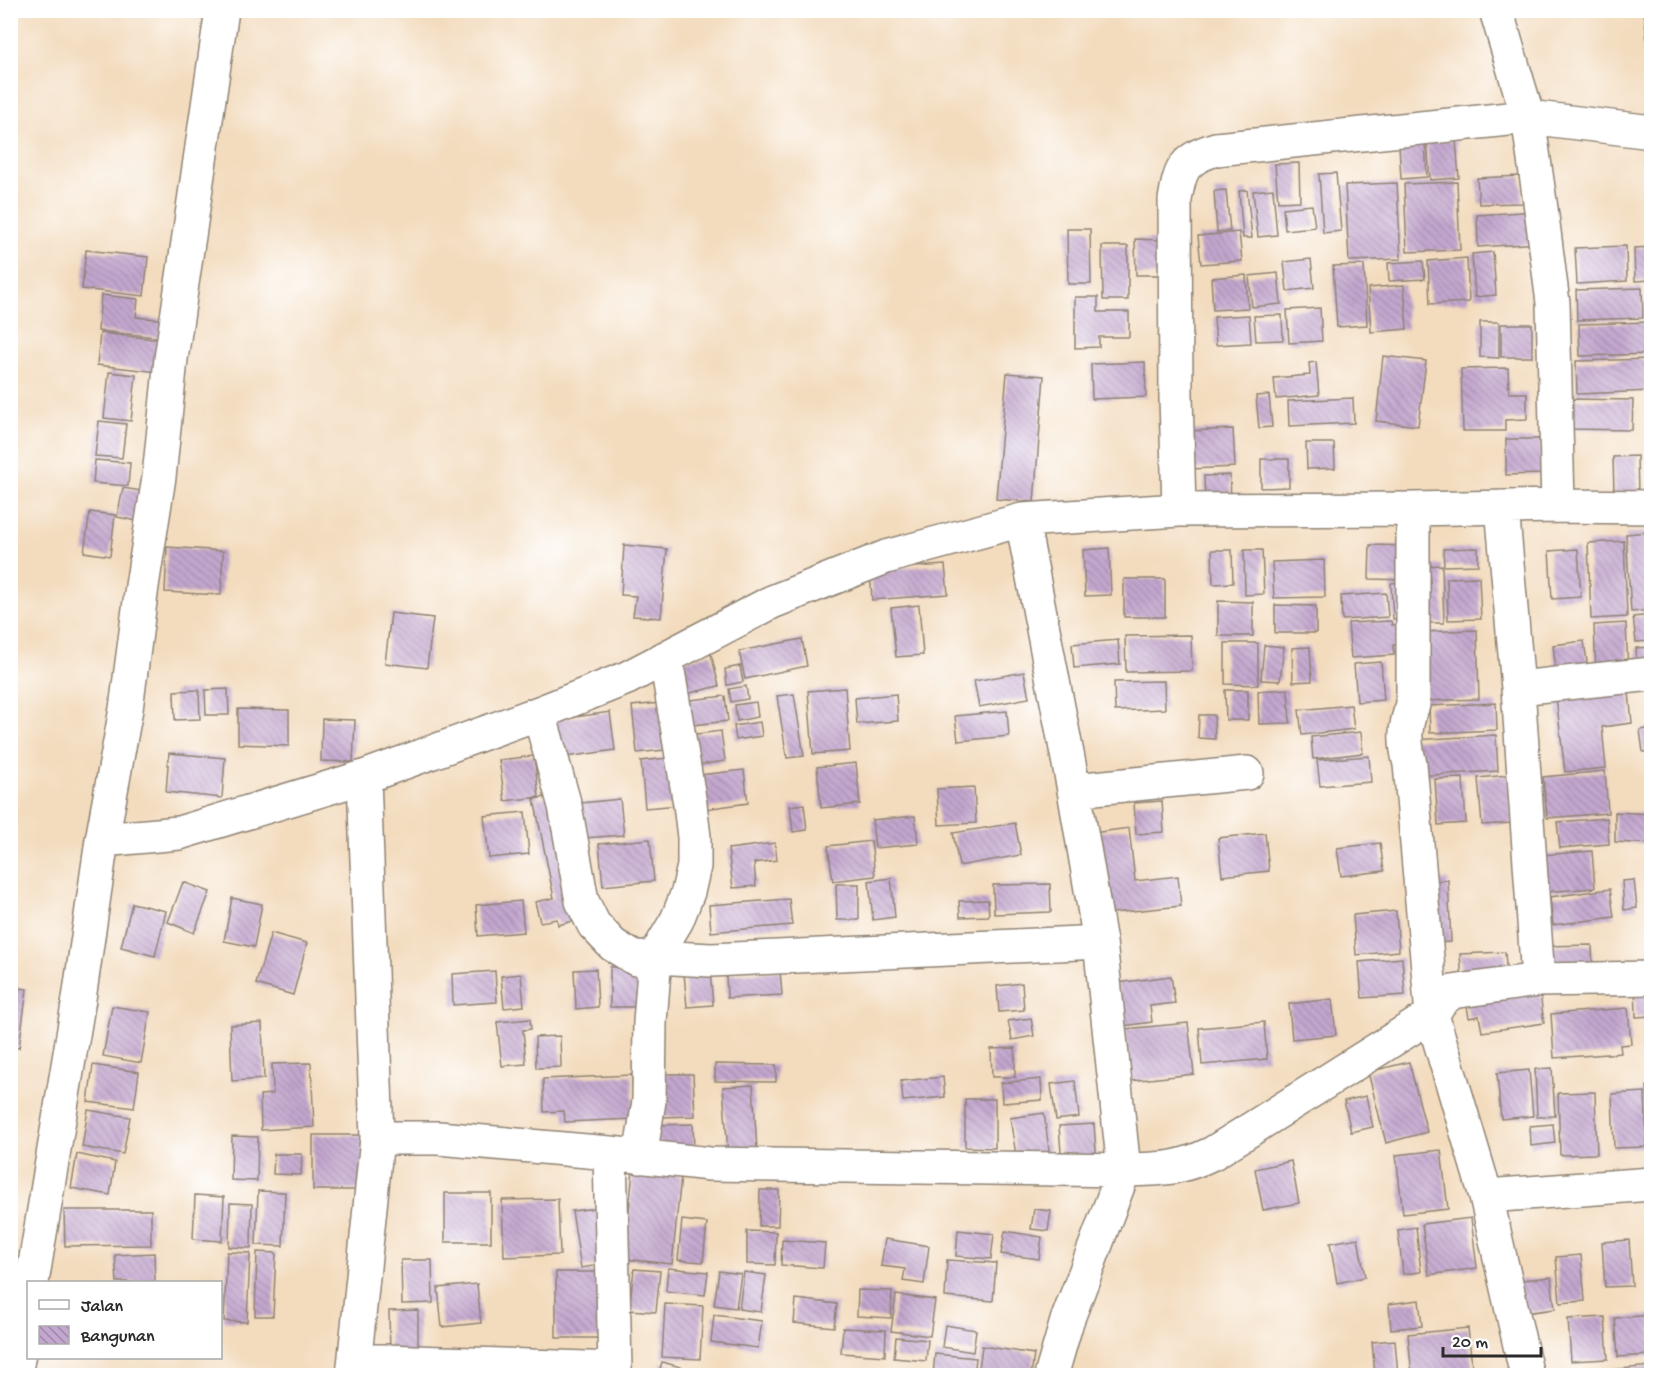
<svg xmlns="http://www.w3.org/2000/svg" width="1662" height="1386" viewBox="0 0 1662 1386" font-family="'Gochi Hand',sans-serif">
<defs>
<pattern id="building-back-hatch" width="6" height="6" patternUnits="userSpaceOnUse" patternTransform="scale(1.5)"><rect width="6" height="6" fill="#c4a7cf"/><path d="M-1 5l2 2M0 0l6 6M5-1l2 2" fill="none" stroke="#9f88a8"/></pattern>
</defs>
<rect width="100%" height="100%" fill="#fff"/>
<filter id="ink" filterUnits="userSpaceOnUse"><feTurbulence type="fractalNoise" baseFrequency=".0167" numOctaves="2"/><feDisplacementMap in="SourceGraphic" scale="12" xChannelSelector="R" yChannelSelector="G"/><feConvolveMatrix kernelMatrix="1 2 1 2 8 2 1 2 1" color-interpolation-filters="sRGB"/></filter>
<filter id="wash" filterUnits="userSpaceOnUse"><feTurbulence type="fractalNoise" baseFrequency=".008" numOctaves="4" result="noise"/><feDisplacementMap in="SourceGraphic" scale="24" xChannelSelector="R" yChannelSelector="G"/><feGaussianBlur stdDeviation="1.35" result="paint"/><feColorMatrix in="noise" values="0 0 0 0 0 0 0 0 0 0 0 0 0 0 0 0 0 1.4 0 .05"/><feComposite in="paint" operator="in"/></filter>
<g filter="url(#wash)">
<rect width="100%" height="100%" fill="#f3dbbd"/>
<g id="blocks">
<path fill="url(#building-back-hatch)" d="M1644 10H1652V41H1647Z
M1650 73H1652V101H1648Z
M1456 140 1459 178 1430 180 1427 142Z
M1648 140H1652V212H1646Z
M1425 142 1427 177 1401 179 1399 145Z
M1299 163 1300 201 1278 202 1275 164Z
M1336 173 1341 231 1323 233 1319 174Z
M1521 176 1523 203 1479 204 1477 178Z
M1457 182 1460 250 1407 252 1404 184Z
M1397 183 1401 259 1349 261 1345 185Z
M1273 189 1277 235 1258 237 1253 191Z
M1226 190 1230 231 1217 232 1214 191Z
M1247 190 1252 238H1243L1239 191Z
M1312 205 1315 227 1285 230 1283 208Z
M1538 211 1540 243 1478 247 1477 215Z
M1067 229H1090L1091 284H1068Z
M1239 232 1242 261 1201 264 1198 236Z
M1135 239 1160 240V275H1136Z
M1102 246H1128V300H1103Z
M1626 246 1627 281 1577 284 1575 248Z
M1652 247V280L1635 281 1634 248Z
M86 250 148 257 144 296 82 289Z
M1493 252 1496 295 1475 297 1472 254Z
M1467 258 1469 302 1430 304 1428 261Z
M1311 259 1314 288 1287 291 1284 262Z
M1423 261 1425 279 1389 281 1388 263Z
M1364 265 1367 325 1337 327 1333 266Z
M1278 273 1281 304 1252 307 1249 276Z
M1246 275 1248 308 1213 310 1211 278Z
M1404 285 1407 329 1371 332 1368 288Z
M1642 288 1643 318 1577 320 1576 290Z
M101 295 138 299 136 317 168 320 166 338 98 331Z
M1075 297H1098V312H1129V337H1099V347L1075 348Z
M1320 308 1322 341 1289 343 1287 310Z
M1249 315 1251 343 1216 345 1214 317Z
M1282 315 1283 340 1256 341 1254 316Z
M1480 322H1499V358L1480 357Z
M1652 322V354L1580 356 1579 324Z
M1501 324H1532V357H1501Z
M100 333 163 340 159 372 97 365Z
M1383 356 1426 361 1418 426 1376 421Z
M1652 359V391L1577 394 1576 361Z
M1145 362 1146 397 1092 399 1091 364Z
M1316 362 1319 395 1276 399 1274 378 1310 375 1309 363Z
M1508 368 1509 393H1527V419L1505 420V431H1463L1461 369Z
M109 372 136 375 131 421 104 418Z
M1007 373 1044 376 1034 502 996 499Z
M1269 395 1272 427 1259 428 1256 396Z
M1353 398 1354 423 1289 426 1288 401Z
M1570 399 1633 400 1632 430 1569 429Z
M99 421 126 424 122 458 95 456Z
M1233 429 1235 467 1190 469 1188 431Z
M1506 439H1541V474L1506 475Z
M1306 443H1334L1335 468 1307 469Z
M1637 456 1638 493 1614 494 1613 457Z
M1261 459H1289V487L1261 488Z
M95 460 130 463 128 486 93 483Z
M1230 475 1231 500 1205 501 1204 476Z
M123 488 142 491 137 521 117 517Z
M90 512 115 515 110 556 84 552Z
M1649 532 1652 610 1631 612 1626 534Z
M1624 541 1627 617 1591 619 1588 543Z
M624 545 667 549 661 618 633 616 636 596 621 595Z
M1370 545 1409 546V580L1369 579Z
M167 547 223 551 221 595 165 592Z
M1109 548 1111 595 1085 596 1083 550Z
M1478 548V565L1444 566 1443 549Z
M1578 549 1581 597 1552 599 1549 551Z
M1212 550H1232L1233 583 1213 584Z
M1244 550H1262L1264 594 1245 595Z
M1324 560 1325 597 1274 598 1272 562Z
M945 565 948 594 872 600 870 570Z
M1442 565 1444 623H1420L1418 566Z
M1479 577 1481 619 1448 620 1447 578Z
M1124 579H1165V617H1124Z
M1409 582 1411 618 1393 619 1391 583Z
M1386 593 1388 617 1342 620 1341 596Z
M1218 601 1253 602V636H1218Z
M919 605 923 655 896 657 891 608Z
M1275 605 1316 606V633H1275Z
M391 613 433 618 427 668 385 663Z
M1652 615V641L1636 642 1633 617Z
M1391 621 1392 625 1408 624 1409 644 1393 645 1394 655 1351 658 1348 623Z
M1626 623 1628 672 1596 674 1594 625Z
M1477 630 1479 699 1424 701 1422 632Z
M1191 635 1192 671 1126 672 1125 636Z
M802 639 807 666 745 679 739 651Z
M1118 640 1120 664 1074 668 1072 644Z
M1584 641 1589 676 1557 680 1553 645Z
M1225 643H1258V685L1225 684Z
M1264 645 1284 647 1280 681 1261 680Z
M1310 647 1312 681 1293 682 1292 648Z
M1652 647V668L1637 669 1636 648Z
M711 654 719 686 682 695 674 663Z
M1381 662 1384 700 1357 702 1354 664Z
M740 666 743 682 727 685 725 669Z
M1024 672 1029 698 979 707 974 681Z
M1164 681 1165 709 1115 711 1114 682Z
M1628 682 1632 723 1602 727 1606 768 1565 772 1555 689Z
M746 686 748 699 731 702 729 689Z
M845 688 850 751 813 754 808 691Z
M228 689 229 715H206L205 690Z
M1288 689 1290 723 1259 724 1258 691Z
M199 690 200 719 175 720 174 691Z
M1225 690H1248V720H1226Z
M794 694 804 756 787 758 777 696Z
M896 694 898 721 857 724 855 698Z
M725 696 728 721 684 726 681 701Z
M756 702 758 717 737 721 735 705Z
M660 703 665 750 637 753 632 706Z
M1496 703 1497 730 1430 733 1429 706Z
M1351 705 1354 729 1302 735 1299 710Z
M238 709 289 710V746L238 744Z
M1007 711 1009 736 958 741 955 716Z
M610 712 615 750 559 758 554 720Z
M1199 715H1214L1215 739 1198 738Z
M322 719 355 720 353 762 321 761Z
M760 722 762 736 736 740 734 726Z
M1652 728V751L1643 752 1640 730Z
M721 731 725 761 694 766 689 735Z
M1361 732 1363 753 1313 759 1311 737Z
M1496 735 1498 771 1416 776 1414 740Z
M169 753 225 758 222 798 166 792Z
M534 756 539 797 505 801 499 760Z
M1369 756 1371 782 1320 786 1317 760Z
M676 757 680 805 645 808 641 761Z
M856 763 860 804 821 808 817 767Z
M744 770 748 803 705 809 700 775Z
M1605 771 1608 813 1547 818 1543 777Z
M1508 775 1512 823 1482 825 1478 778Z
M1463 778 1466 823 1438 825 1435 779Z
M974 787 976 823 939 825 937 789Z
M556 795 581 919 558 925 557 919 540 922 535 902 554 898 534 799Z
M620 799 624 835 584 838 581 803Z
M1162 801 1164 832 1136 834 1134 803Z
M804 804 807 830 793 832 790 806Z
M525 812 529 854 489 858 484 816Z
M1615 812 1652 814V844L1615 842Z
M915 816 918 844 875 848 872 820Z
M1607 818 1609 844 1560 848 1557 822Z
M1015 823 1021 855 959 866 953 833Z
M1129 828 1135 881 1178 876 1181 906 1103 914 1093 833Z
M1265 833 1269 871 1222 876 1218 838Z
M650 839 654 881 603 886 599 844Z
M871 841 875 876 833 881 828 846Z
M775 843 777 860 754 863 756 886 733 888 728 849Z
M1380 843 1384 871 1341 876 1337 848Z
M1592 851 1595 888 1544 892 1541 855Z
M891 878 895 917 873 920 869 881Z
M1448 880 1451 942 1432 943 1428 881Z
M1634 880 1637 908 1624 910 1622 881Z
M183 882 210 892 194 933 168 922Z
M836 884H859V920H837Z
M1050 884 1051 912 994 914 993 885Z
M1610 889 1614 917 1553 925 1550 897Z
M232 898 262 904 254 947 224 941Z
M789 899 792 925 711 932 709 905Z
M988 900 989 916 960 917 959 901Z
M521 901 524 932 478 936 476 905Z
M132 903 166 911 155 956 121 947Z
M1396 911 1399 951 1356 955 1353 915Z
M271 933 307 943 293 995 256 984Z
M1592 945 1593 975 1546 976 1545 946Z
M1505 952 1507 980 1462 982 1460 954Z
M1402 958 1405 995 1362 998 1359 962Z
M610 967H639L637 1007H610Z
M596 969 598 1007 576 1009 574 970Z
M495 971 497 1002 453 1005 452 974Z
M710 971 713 1005 687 1007 684 973Z
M780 971 782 995 727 998 726 975Z
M521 974 524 1006 504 1008 501 976Z
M1171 976 1175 1003 1150 1006 1152 1022 1123 1026 1117 983Z
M1635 982H1652V1016L1636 1017Z
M1022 983 1024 1010 999 1012 997 986Z
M1539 985 1544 1023 1482 1032 1479 1016 1469 1018 1465 995Z
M10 987 27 989 19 1048 10 1047Z
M1332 999 1336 1035 1292 1039 1289 1004Z
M112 1006 150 1012 141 1063 103 1056Z
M1628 1008 1631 1044 1620 1045 1621 1053 1554 1058 1551 1014Z
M1031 1018 1034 1036 1012 1040 1008 1021Z
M530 1019 531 1029 523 1030 526 1064 502 1066 497 1022Z
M1264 1022 1267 1059 1202 1065 1199 1028Z
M262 1023 264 1079 232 1081 230 1025Z
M1188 1023 1194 1074 1131 1081 1125 1029Z
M560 1036 561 1067 536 1068 535 1037Z
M1015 1048V1077H992L991 1049Z
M1409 1062 1427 1132 1386 1143 1368 1072Z
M311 1063 314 1127 261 1130 260 1095 273 1094 272 1064Z
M715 1064 776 1065V1082L715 1081Z
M93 1065 139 1072 134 1108 88 1102Z
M1552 1068 1555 1116 1537 1117 1535 1069Z
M1529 1070 1533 1116 1501 1119 1497 1073Z
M660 1074H693L695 1116 661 1117Z
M632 1075 634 1119 565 1122 564 1111 544 1112 543 1079Z
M943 1077 945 1097 903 1101 901 1081Z
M1041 1079 1042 1100 1002 1103 1001 1083Z
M1075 1081 1079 1117 1056 1120 1051 1084Z
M753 1085 757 1151 728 1153 723 1087Z
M1647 1086H1652V1117H1649Z
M1595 1092 1597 1154 1560 1155 1558 1093Z
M1645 1092 1647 1147 1614 1148 1612 1094Z
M1366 1096 1373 1127 1351 1132 1344 1101Z
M965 1099H995V1148L965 1147Z
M88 1110 130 1117 123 1154 82 1147Z
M1044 1113 1050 1157 1017 1161 1010 1118Z
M693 1124 694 1150 656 1152 655 1125Z
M1094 1124 1097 1164 1062 1166 1059 1126Z
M1553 1124 1555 1143 1531 1146 1530 1126Z
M313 1135H362L363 1190H313Z
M232 1136 258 1137 257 1181 231 1180Z
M1441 1150 1448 1209 1403 1214 1396 1155Z
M77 1154 115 1162 110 1195 71 1188Z
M274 1154H302L301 1175 273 1174Z
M1291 1161 1299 1203 1263 1210 1255 1169Z
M633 1170 681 1176 672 1264 624 1259Z
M760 1190H779L778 1226H759Z
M258 1191 285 1192 283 1246 256 1245Z
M445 1193H491V1242H445Z
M195 1195 224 1197 222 1241 193 1239Z
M558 1199 560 1255 504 1257 502 1200Z
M230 1203 252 1204 251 1248 229 1247Z
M597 1208 606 1264 581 1268 572 1211Z
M1034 1209 1051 1211 1048 1231 1031 1229Z
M64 1210H151V1245L65 1246Z
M1471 1218 1477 1268 1429 1275 1422 1224Z
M682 1220 707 1223 703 1262 678 1260Z
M1416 1227 1421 1272 1403 1274 1398 1230Z
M958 1230 994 1234 991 1259 956 1256Z
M747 1231 776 1232 775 1265 747 1264Z
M1005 1231 1042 1237 1039 1259 1001 1254Z
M1358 1238 1365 1277 1337 1283 1330 1243Z
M885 1239 929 1246 924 1284 903 1281 905 1269 881 1266Z
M782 1240 825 1243 823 1268 781 1265Z
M1629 1240 1632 1286 1605 1287 1602 1242Z
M227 1252 250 1253 247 1322 224 1321Z
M257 1252 276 1253 273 1316H255Z
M154 1253 155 1282H117L115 1255Z
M1581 1255 1585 1301 1560 1303 1556 1257Z
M401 1260H432L433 1303 402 1304Z
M947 1260 996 1263 993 1301 945 1297Z
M668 1268 708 1272 705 1295 666 1291Z
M634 1269 660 1271 656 1312 629 1310Z
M719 1271 741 1274 736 1308 714 1305Z
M556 1272H606V1338H556Z
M744 1272 766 1275 761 1312 739 1309Z
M1551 1277 1555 1309 1516 1314 1512 1281Z
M477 1284 481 1323 442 1327 438 1288Z
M858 1290 892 1291 891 1318 857 1316Z
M896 1295 935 1300 930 1336 891 1331Z
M796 1299 837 1304 834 1327 794 1323Z
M1419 1300 1422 1326 1391 1329 1389 1304Z
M665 1304 703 1306 700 1359 662 1357Z
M418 1310V1355H390L389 1311Z
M714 1315 762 1321 758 1348 711 1342Z
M1652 1315V1355L1618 1357 1615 1318Z
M1605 1317 1608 1359 1571 1361 1568 1319Z
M945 1325 976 1330 973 1352 942 1347Z
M843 1328 886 1330 885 1356 841 1353Z
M1468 1328 1473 1376H1412L1408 1334Z
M896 1337 928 1340 926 1361 894 1358Z
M1395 1340 1398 1376H1375L1372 1342Z
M982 1346 1034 1354 1031 1376H978Z
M935 1354 976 1358 974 1376 933 1375Z
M662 1362 710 1375V1376H658Z
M1652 1366V1376H1609V1370Z
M856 1371 881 1374V1376H856Z"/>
</g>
</g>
<g filter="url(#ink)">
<use href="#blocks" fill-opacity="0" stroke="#8f8374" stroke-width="1.5"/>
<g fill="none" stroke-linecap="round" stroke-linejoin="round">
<defs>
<path id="minor" d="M1496 10 1528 117 1542 216 1553 303 1558 506
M1502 507 1518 688 1538 980
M1413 509V705C1404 726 1404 742 1410 764L1432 1015 1486 1196 1527 1376
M1179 510 1176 396 1175 200C1180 168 1184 159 1216 149L1528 117 1652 132
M1022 520 1074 790 1100 942 1124 1170 1067 1321 1051 1376
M1518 688 1652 674
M539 713 565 806 582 901 594 925 613 945 636 959 655 957 711 960 1100 942
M364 777 377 1138H438L610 1153 710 1164 1124 1170C1162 1169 1178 1170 1213 1153L1432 1015 1440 1002 1452 992 1538 980 1652 978
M1074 790 1247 773
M102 840 179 833 364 777 539 713 627 678 772 602 886 557 1022 520 1179 510 1413 509 1558 506 1652 507
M610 1153 615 1369
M640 1157 649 1101 650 1022 655 957 677 920 688 892 694 866V837L690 804 666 659
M1486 1196 1652 1184
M32 1282 79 999 102 840 126 709 142 586 159 477 171 359 222 10
M355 1360 615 1369 614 1376
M15 1376 28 1302
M353 1376 377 1138"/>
</defs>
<use href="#minor" stroke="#8f8374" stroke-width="36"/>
<use href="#minor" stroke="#fff" stroke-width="33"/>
</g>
</g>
<rect width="1662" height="1386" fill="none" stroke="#fff" stroke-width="36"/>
<rect x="27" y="1281" width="195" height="78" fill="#ffffff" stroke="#aaaaaa" stroke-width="1.5"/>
<rect x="39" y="1300" width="30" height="9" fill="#ffffff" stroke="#aaaaaa" stroke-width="1.5"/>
<text x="81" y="1311" font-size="18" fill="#2b2b2b">Jalan</text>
<rect x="39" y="1326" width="30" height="18" fill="url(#building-back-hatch)" stroke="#aaaaaa" stroke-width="1.5"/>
<text x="81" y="1341" font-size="18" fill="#2b2b2b">Bangunan</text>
<path d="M1443 1347v9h98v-9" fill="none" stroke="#2b2b2b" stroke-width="3"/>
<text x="1452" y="1347" font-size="18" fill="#2b2b2b" stroke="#ffffff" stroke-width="4.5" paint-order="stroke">20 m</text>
</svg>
